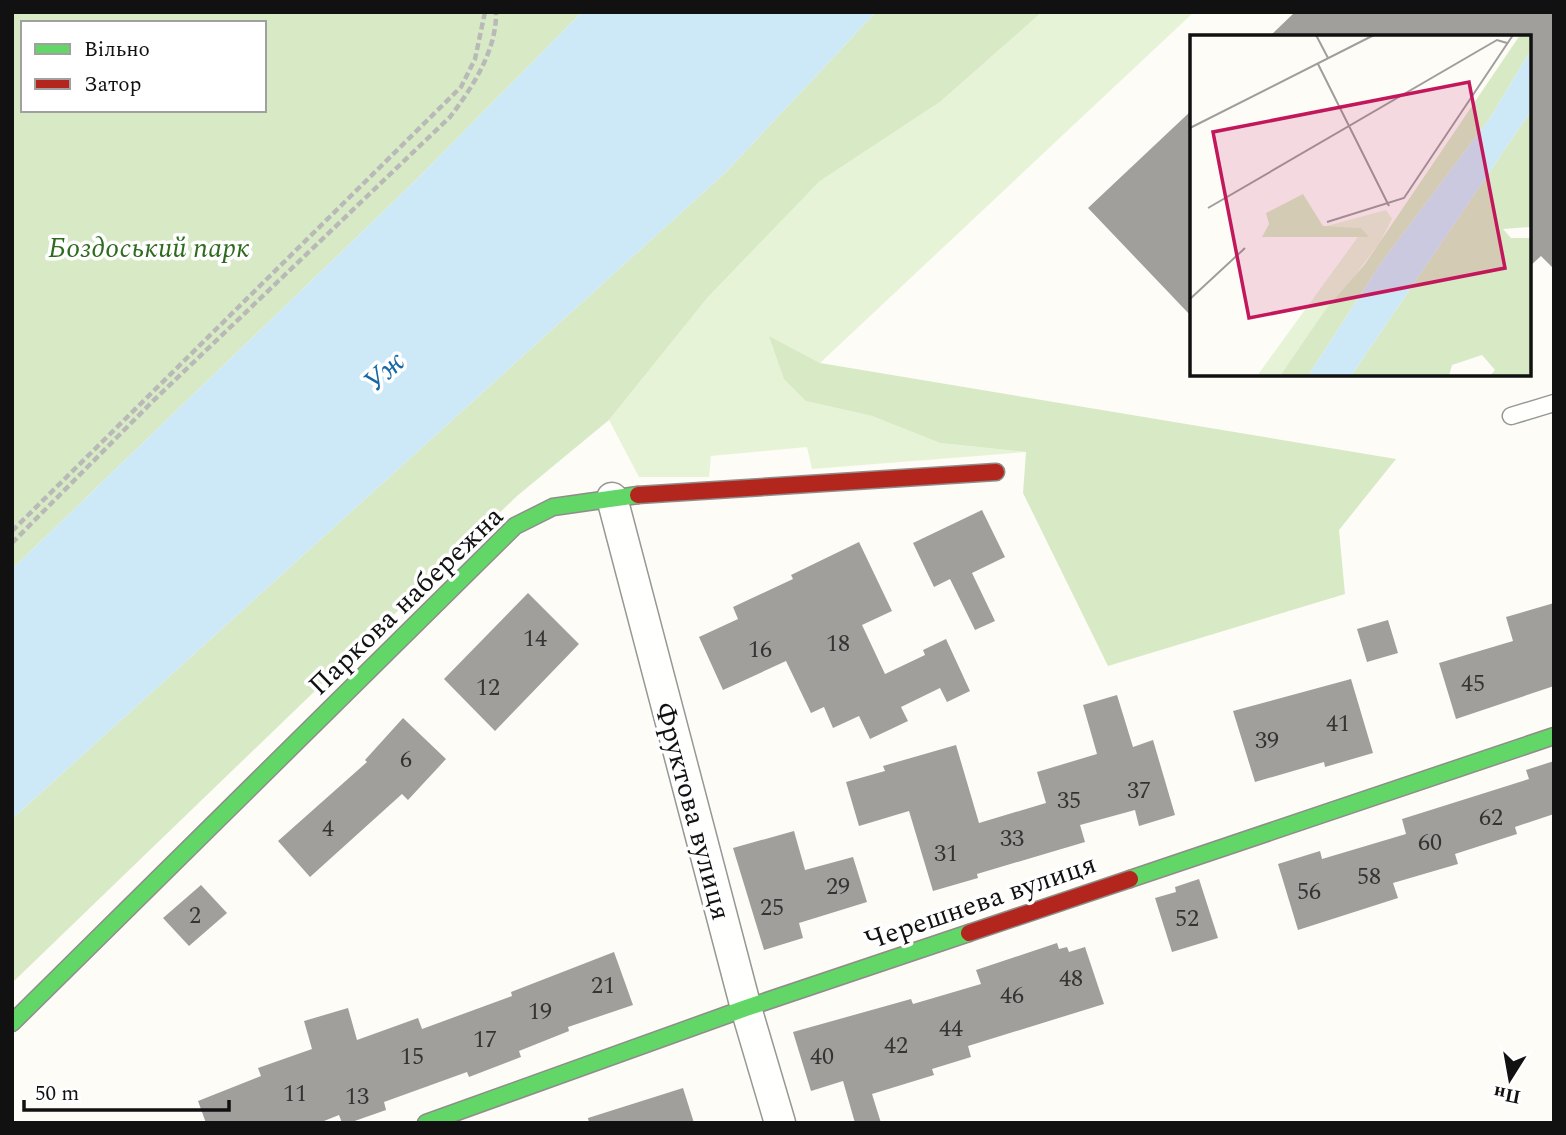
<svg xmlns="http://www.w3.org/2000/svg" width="1566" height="1135" viewBox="0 0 1566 1135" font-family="Spectral,serif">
<rect width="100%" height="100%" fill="#fdfcf7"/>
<path fill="#e7f3d7" d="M1042 12H1194L820 363 770 337 807 401 872 416 940 443 1026 452 812 469 807 447 711 456 709 477H639L609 420 708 297 820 181 940 102Z"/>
<path fill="#d8eac5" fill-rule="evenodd" d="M12 12H582L416 180 12 569ZM23 23H264V110H23Z
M876 12H1042L940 102 820 181 708 297 609 420 517 496 12 983V819L726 172Z
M769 336 820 363 1396 459 1339 530 1345 594 1108 666 1023 493 1026 452 940 443 872 416 806 401 784 379Z"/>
<path fill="#cde8f7" d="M582 12H876L726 172 12 819V569L416 180Z"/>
<path fill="#a19f9c" d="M1295 12H1554V269L1541 256 1529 267V37H1269Z
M1192 110V317L1088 208Z
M982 510 1005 557 972 573 995 621 975 630 950 579 934 587 913 543Z
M859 542 892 611 862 625 885 674 925 655 923 650 946 639 970 691 947 702 940 688 901 707 908 721 870 739 859 716 833 728 824 707 811 713 786 661 723 690 699 637 738 619 733 607 793 579 791 575Z
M528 593 579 644 495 731 444 679Z
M1554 603V686L1456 719 1439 663 1513 641 1506 617Z
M1388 620 1398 653 1367 662 1357 629Z
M1351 679 1373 753 1325 767 1324 762 1255 782 1233 711Z
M1117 695 1133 747 1153 740 1175 815 1139 826 1135 810 1080 825 1085 842 977 874 978 878 933 891 909 811 859 826 846 782 885 771 883 766 956 745 979 823 1046 803 1037 772 1097 754 1083 705Z
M403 718 446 759 408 800 402 794 310 877 278 841 367 762 365 760Z
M1554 761V814L1515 827 1517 834 1455 854 1458 864 1393 883 1398 898 1298 930 1278 864 1320 851 1322 859 1406 834 1402 819 1529 779 1526 770Z
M794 831 805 870 853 857 867 902 799 923 803 938 764 950 733 848Z
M1199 879 1218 938 1172 952 1155 898 1176 892 1175 887Z
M201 885 227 913 189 946 163 918Z
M1057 943 1059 949 1067 947 1069 952 1085 947 1104 1004 968 1046 971 1057 932 1069 934 1075 872 1094 881 1123H855L843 1081 811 1091 793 1032 911 999 913 1004 981 984 976 970Z
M614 952 633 1005 568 1027 569 1031 519 1051 521 1057 469 1077 467 1072 384 1102 386 1110 349 1123H342L339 1115 319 1123H206L198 1101 261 1076 258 1068 312 1049 304 1021 348 1008 357 1040 418 1018 422 1029 512 996 511 992Z
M683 1088 694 1123H589L588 1118Z"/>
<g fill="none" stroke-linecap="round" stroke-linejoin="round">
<defs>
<path id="lane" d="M1511 416 1554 403"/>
<path id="street" d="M612 498 746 1008 780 1123"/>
<path id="fast" d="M1130 879 1554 736
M12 1023 515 526 553 507 638 495
M426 1123 746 1008 969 933"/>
<path id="jam" d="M638 495 996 472
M969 933 1130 879"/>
</defs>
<use href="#lane" stroke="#979795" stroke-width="19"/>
<use href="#street" stroke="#979795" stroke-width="33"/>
<use href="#fast" stroke="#8e8d8b" stroke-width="19"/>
<use href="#jam" stroke="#8e8d8b" stroke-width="19"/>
<path stroke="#b9b9b8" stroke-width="4.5" stroke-dasharray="7 3.5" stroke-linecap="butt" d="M12 531 461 87 475 59 485 12
M12 543 153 401 450 117C472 88 497 50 496 12"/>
<use href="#lane" stroke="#fffffe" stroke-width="16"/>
<use href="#street" stroke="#fffffe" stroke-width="30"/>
<use href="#fast" stroke="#63d668" stroke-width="16"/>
<use href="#jam" stroke="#b3261e" stroke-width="16"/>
</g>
<g text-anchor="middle" stroke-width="7" stroke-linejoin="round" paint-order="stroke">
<g font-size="24" fill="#353434">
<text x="535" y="646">14</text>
<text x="838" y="651">18</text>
<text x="760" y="657">16</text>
<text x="1473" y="691">45</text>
<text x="488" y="695">12</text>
<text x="1338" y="731">41</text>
<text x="1267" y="748">39</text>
<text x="406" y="767">6</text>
<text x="1139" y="798">37</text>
<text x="1069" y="808">35</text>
<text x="1491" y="825">62</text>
<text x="328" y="836">4</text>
<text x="1012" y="846">33</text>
<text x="1430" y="850">60</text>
<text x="946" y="861">31</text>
<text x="1369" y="884">58</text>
<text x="838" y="894">29</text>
<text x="1309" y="899">56</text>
<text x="772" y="915">25</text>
<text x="195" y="923">2</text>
<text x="1187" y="926">52</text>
<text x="1071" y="986">48</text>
<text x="603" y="993">21</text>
<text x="1012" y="1003">46</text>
<text x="540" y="1019">19</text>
<text x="951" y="1036">44</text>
<text x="485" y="1047">17</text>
<text x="896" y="1053">42</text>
<text x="412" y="1064">15</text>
<text x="822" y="1064">40</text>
<text x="295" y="1101">11</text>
<text x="357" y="1104">13</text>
</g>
<g font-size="28" font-style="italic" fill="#2f6b1f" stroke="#fff">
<text x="149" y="257">Боздоський парк</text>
</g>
<g font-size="28" fill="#111" stroke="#fff">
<text transform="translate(405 600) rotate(-44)" y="10">Паркова набережна</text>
<text transform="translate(694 811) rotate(75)" y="10">Фруктова вулиця</text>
<text transform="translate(980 901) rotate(-19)" y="10">Черешнева вулиця</text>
</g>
<g font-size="30" font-style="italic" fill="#1768a6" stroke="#fff">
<text transform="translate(384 371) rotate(-43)" y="10">Уж</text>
</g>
</g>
<g transform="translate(1190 35)">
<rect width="341" height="341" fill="#fdfcf7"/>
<path d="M196 175 202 184 190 207 90 341H67L170 199 178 202 171 193 133 192Z" fill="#e7f3d7"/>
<path d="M330 0H341V15L300 83 191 228 118 341H90L136 274 175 229ZM341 76V192L313 194 321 203H341V341H300L305 335 292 320 262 330 259 341H161ZM113 159 133 191 171 193 179 202H72L79 189 76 178Z" fill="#d8eac5"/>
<path d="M341 15V76L161 341H118L191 228 300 83Z" fill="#cde8f7"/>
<path fill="none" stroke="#9f9e9b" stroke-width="2" d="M126 0 138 23M128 29 199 171M0 93 184 0M18 173 307 5 317 8M137 187 214 163 323 0M0 264 55 213"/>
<path fill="#c2185b" fill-opacity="0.15" stroke="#c2185b" stroke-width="3.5" d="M279 47 315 233 59 283 23 97Z"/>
<rect width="341" height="341" fill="none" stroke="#111" stroke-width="3.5"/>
</g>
<rect width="1566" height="1135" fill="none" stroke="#111111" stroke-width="28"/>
<rect x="21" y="21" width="245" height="91" fill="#ffffff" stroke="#a0a0a0" stroke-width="2"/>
<rect x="35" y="44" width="35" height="10" fill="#63d668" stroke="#a0a0a0" stroke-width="2"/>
<text x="84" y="56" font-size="21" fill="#111111">Вільно</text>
<rect x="35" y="79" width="35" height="10" fill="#b3261e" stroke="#a0a0a0" stroke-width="2"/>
<text x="84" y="91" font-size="21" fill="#111111">Затор</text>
<g transform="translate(1510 1079) rotate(191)" stroke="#ffffff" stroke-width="5" paint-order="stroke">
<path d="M0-5L12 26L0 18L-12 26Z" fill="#111111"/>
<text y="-10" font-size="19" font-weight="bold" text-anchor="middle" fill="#111111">Пн</text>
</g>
<path d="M24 1100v10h205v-10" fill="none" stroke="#111111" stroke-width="3.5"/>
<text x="35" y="1100" font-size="21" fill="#111111" stroke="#ffffff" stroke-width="5" paint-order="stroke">50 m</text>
</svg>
